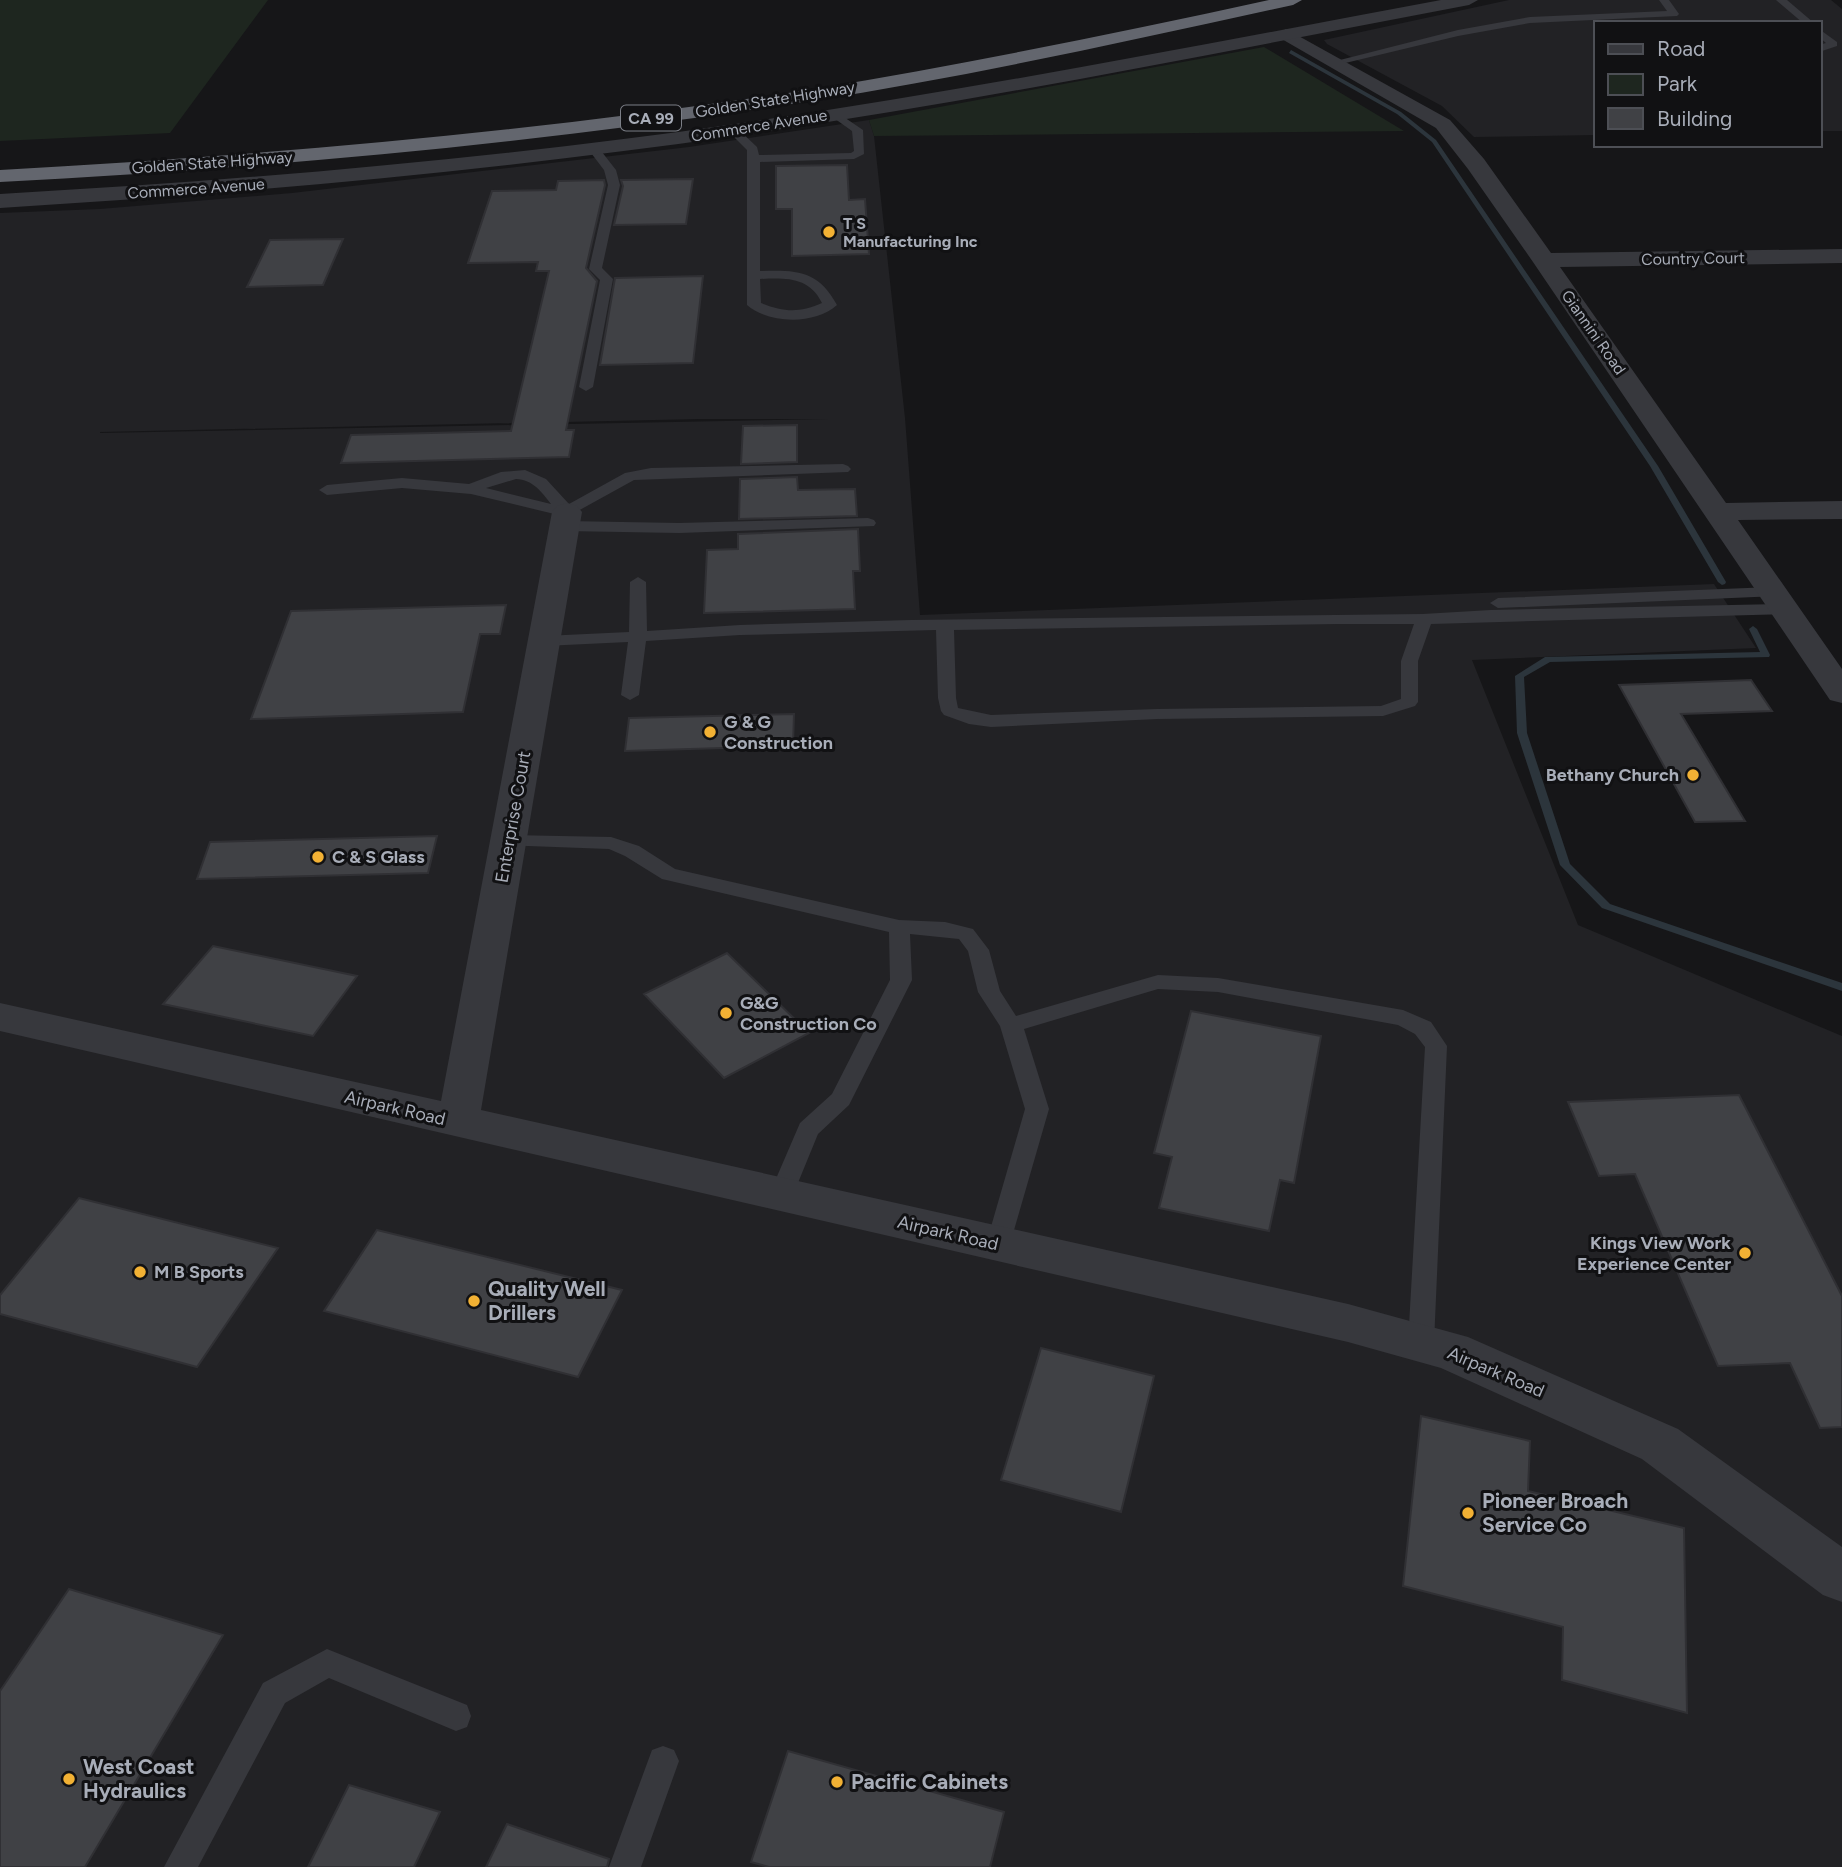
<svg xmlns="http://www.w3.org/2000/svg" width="1842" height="1867" viewBox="0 0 1842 1867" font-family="Figtree,sans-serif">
<rect width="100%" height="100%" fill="#161618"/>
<path fill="#222225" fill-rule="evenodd" d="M1509 0H1831L1842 9V131H1819V23H1595V135L1474 137 1442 106 1327 44 1324 40Z
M869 120 874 136 905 418 920 615 1714 584 1756 648 1472 660 1578 925 1842 1036V1867H0V213L100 209 292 193 689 147ZM700 419H828L100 433V432Z"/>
<path fill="#1e261f" d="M0 0H268L170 133 0 141Z
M1264 47 1404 131 874 136 869 120Z"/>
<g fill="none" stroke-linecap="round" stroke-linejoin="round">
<path fill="#2c353c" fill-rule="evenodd" d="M1291 50 1401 112 1436 140 1658 466 1726 582 1725 584 1722 585 1718 582 1650 466 1432 142 1397 114 1289 53Z
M1753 626 1757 629 1770 655 1769 657 1550 662 1524 677 1527 733 1570 864 1610 904 1842 983V991L1602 908 1560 865 1517 733 1515 676 1545 657 1760 652 1749 629Z"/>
</g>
<path fill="#404145" stroke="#303034" stroke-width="2" d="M847 165 849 200 865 199 869 254 792 256V209H776V166Z
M693 179 686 224 614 225 623 186 621 180Z
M604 180 605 185 586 268 597 281 566 430H574L569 457 341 463 351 435 511 431 549 271H536L538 262 468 263 492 191 556 190 558 181Z
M343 239 323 285 247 287 270 240Z
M703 276 693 363 600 365 615 278Z
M797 425V462L741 464 743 426Z
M797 477 798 490 855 489 857 516 739 519 740 479Z
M858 529 860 571H853L855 609 704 613 707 550 738 549V534Z
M506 605 500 634H480L463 712 251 719 291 611Z
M1751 680 1772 711 1681 714 1745 821 1695 822 1619 685Z
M794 714 793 746 625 751 629 718Z
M437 836 428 873 197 879 210 842Z
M213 946 357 976 313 1036 163 1004Z
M727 953 809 1033 724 1078 644 994Z
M1191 1011 1321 1036 1294 1183 1280 1180 1269 1231 1159 1208 1172 1157 1154 1153Z
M1739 1095 1842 1296V1427L1820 1428 1790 1363 1718 1366 1635 1174 1599 1176 1568 1102Z
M79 1198 278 1248 197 1367 0 1314V1295Z
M377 1230 622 1290 578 1377 324 1311Z
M1041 1348 1154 1376 1121 1512 1001 1480Z
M1421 1416 1530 1441 1528 1491 1684 1528 1687 1713 1562 1680 1563 1627 1403 1586Z
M69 1589 223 1635 85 1867H0V1691Z
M788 1751 1004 1812 990 1867H769L751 1862Z
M349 1785 440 1812 414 1867H308Z
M507 1824 609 1859 607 1867H486Z"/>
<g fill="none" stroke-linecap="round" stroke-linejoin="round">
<path fill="#37383d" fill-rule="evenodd" d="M1659 0H1669L1679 14 1677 16 1530 23 1458 36 1337 65 1332 62 1458 30 1530 17 1667 11Z
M1776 0H1787L1814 23H1803Z
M1819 29 1837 42V46L1819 52V45L1826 43 1819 37Z
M835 111 863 130 864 154 854 159 760 162V271C797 270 818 270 837 305 815 325 769 324 747 305V150L727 130 737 128 757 147 759 155 851 153 854 151 852 131 831 116V112ZM760 279C787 278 809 277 822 303 799 313 784 312 761 303Z
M594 146 598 147 616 170 620 185 602 268 613 279 593 387 586 391 579 387 600 280 589 269 608 185 604 170 588 149Z
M843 464 848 466 851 469 848 472 634 480 567 517 471 494 402 488 327 495 319 490 327 485 402 478 469 484 501 472 525 470 546 479 569 504 625 473 651 468ZM516 479C533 480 541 491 551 504L486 488Z
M868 518 874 520 876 523 874 526 679 533 565 531 557 526 565 521 679 523Z
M638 577 646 582 647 631 740 625 911 620 1423 614 1491 610 1785 604 1794 609 1785 614 1431 624 1418 661V702L1415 706 1383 716 1157 719 991 727 969 724 944 715 941 711 938 698 936 630 740 635 646 641 639 695 630 700 621 695 628 642 544 646 535 641 544 636 629 632 630 582ZM1338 624H1414L1401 661V699L1381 706 1157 709 991 715 958 708 956 698 954 630Z
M1772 587 1778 588 1780 592 1778 596 1498 608 1490 603 1498 598Z
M509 835 611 837 639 846 675 869 899 920 945 922 973 929 989 950 1000 991 1016 1016 1158 975 1218 978 1403 1010 1431 1022 1447 1046 1434 1343 1430 1351 1421 1354 1412 1351 1408 1343 1425 1047 1415 1034 1398 1025 1218 992 1158 989 1024 1029 1049 1109 1010 1244 1007 1251 998 1254 989 1251 986 1244 1025 1109 1000 1026 978 992 968 951 959 939 910 934 912 980 849 1105 818 1134 793 1195 790 1202 781 1204 772 1202 769 1195 800 1123 832 1094 890 980 889 932 662 879 625 856 609 849 502 845 499 841 502 837Z
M327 1649 467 1705 471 1716 467 1727 456 1731 329 1678 285 1703 198 1867H164L263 1683Z
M663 1746 674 1750 679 1761 641 1867H609L652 1750Z"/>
<path fill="#37383d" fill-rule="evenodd" d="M1286 29 1450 120 1484 159 1551 253 1842 249V263L1560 267 1726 503 1842 501V519L1738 520 1842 669V703L1830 700 1533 262 1468 169 1436 128 1280 38 1277 34Z
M567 503 577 506 582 512 481 1110 1348 1304 1468 1337 1678 1429 1842 1547V1602L1823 1595 1642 1459 1441 1368 1348 1342 0 1031V1003L441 1101 552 512 557 506Z"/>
<path fill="#37383d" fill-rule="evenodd" d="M1441 0H1478L1469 5C1225 51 981 101 735 136 491 171 246 193 0 208V194C246 180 491 159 735 124 971 90 1206 44 1441 0Z"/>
<path fill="#63666e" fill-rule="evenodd" d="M1269 0H1302L1293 5C1133 40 972 76 810 101 541 143 271 168 0 182V170C272 155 544 131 814 89 966 64 1118 33 1269 0Z"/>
</g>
<g fill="#f2b134" stroke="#111113" stroke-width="2.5">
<circle cx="829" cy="232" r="7"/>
<circle cx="710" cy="732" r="7"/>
<circle cx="1693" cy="775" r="7"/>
<circle cx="318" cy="857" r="7"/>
<circle cx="726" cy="1013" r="7"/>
<circle cx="1745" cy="1253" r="7"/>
<circle cx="140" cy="1272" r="7"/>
<circle cx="474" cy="1301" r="7"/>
<circle cx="1468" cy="1513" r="7"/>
<circle cx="69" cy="1779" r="7"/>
<circle cx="837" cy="1782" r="7"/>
</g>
<g text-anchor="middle" stroke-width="6" stroke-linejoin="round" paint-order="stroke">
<g font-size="16" fill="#a8adb8" stroke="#111113">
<text transform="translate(775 99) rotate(-9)" y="6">Golden State Highway</text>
<text transform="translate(759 125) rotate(-9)" y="6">Commerce Avenue</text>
<text transform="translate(212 162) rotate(-4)" y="6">Golden State Highway</text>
<text transform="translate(196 188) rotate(-4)" y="6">Commerce Avenue</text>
<text transform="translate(1693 258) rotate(-1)" y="6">Country Court</text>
<text transform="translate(1594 332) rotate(55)" y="6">Giannini Road</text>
</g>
<rect fill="#111113" stroke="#7b7e86" stroke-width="2" x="621" y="105.5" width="60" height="25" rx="5"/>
<g font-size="16" font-weight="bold" fill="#a8adb8">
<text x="651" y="124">CA 99</text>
</g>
<g font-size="16" font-weight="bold" fill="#a8adb8" stroke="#111113" text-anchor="start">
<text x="843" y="229">T S<tspan x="843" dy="18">Manufacturing Inc</tspan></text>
</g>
<g font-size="18" font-weight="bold" fill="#a8adb8" stroke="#111113" text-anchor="start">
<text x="724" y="728">G &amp; G<tspan x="724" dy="21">Construction</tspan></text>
<text x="1679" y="781" text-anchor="end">Bethany Church</text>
<text x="332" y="863">C &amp; S Glass</text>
<text x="740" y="1009">G&amp;G<tspan x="740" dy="21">Construction Co</tspan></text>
<text x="1731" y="1249" text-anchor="end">Kings View Work<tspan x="1731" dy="21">Experience Center</tspan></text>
<text x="154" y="1278">M B Sports</text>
</g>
<g font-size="18" fill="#a8adb8" stroke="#111113">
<text transform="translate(513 817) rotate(-80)" y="6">Enterprise Court</text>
<text transform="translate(395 1108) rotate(13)" y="6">Airpark Road</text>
<text transform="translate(948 1233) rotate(13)" y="6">Airpark Road</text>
<text transform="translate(1496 1372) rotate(23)" y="6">Airpark Road</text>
</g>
<g font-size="21" font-weight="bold" fill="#a8adb8" stroke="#111113" text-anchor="start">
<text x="488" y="1296">Quality Well<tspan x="488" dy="24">Drillers</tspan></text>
<text x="1482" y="1508">Pioneer Broach<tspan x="1482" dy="24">Service Co</tspan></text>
<text x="83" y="1774">West Coast<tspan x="83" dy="24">Hydraulics</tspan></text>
<text x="851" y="1789">Pacific Cabinets</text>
</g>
</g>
<rect x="1594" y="21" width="228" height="126" fill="#111113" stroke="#4d4f55" stroke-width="2"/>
<rect x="1608" y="44" width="35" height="10" fill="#37383d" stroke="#4d4f55" stroke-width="2"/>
<text x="1657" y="56" font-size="21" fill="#a8adb8">Road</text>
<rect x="1608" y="74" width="35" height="21" fill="#1e261f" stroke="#4d4f55" stroke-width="2"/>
<text x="1657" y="91" font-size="21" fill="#a8adb8">Park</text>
<rect x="1608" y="108" width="35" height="21" fill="#404145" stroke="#4d4f55" stroke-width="2"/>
<text x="1657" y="126" font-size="21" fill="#a8adb8">Building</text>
</svg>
